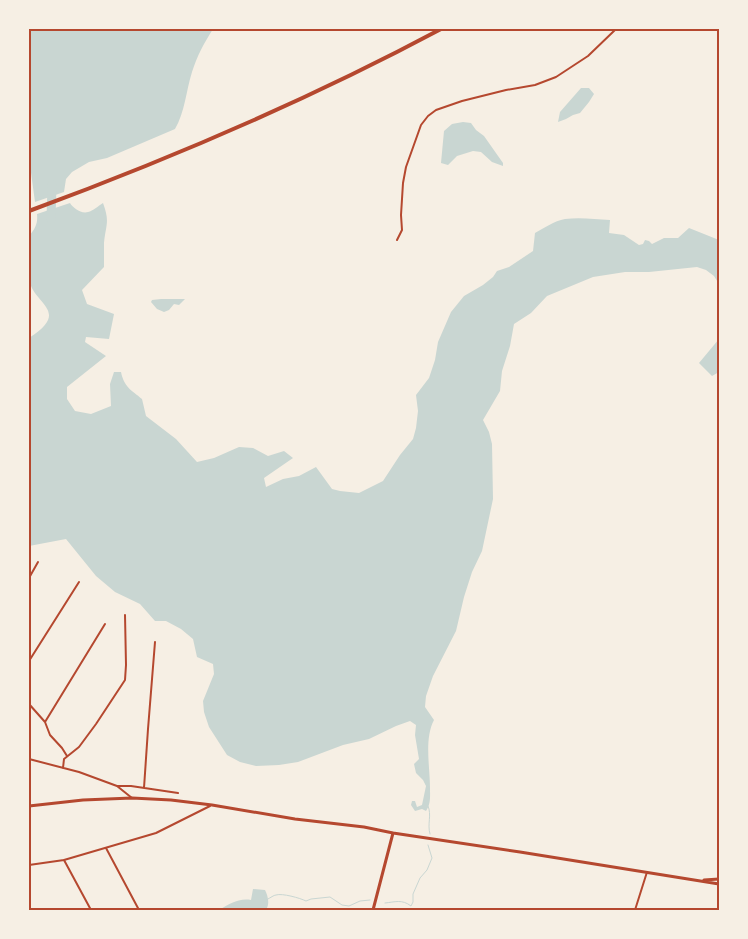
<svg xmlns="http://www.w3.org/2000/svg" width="748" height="939" viewBox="0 0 748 939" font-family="'PT Sans Narrow',sans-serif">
<rect width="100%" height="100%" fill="#f6efe4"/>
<path fill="#c9d6d2" d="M29 29H213C204 43 197 56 192 72 186 91 185 112 175 129L107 158 89 162 72 172 66 179 64 192 35 202 29 158Z
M581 88H589L594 94 589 102 580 113 573 115 566 119 558 122 560 112Z
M463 122 471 123 476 130 484 136 503 163V166L492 162 481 152 473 151 457 156 448 165 441 163 444 131 452 124Z
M70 203C73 208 81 214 88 212 93 211 98 206 103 203 110 222 106 224 104 243 104 251 104 259 104 267L82 290 87 304 114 314 109 339 86 337 85 342 106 356 67 387V399L75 411 91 414 111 406 110 384 114 372H121C124 387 131 390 142 399L146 416 176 439 197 462 214 458 239 447 253 448 268 456 284 451 293 458 264 478 266 487 283 479 299 476 316 467 332 489 340 491 359 493 383 481 400 455 413 439 416 428 418 411 416 395 429 378 435 360 438 342 451 312 464 296 483 285 493 277 497 271 509 267 533 251 535 233C544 228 554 221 565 219 579 217 595 219 610 220L609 233 624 235 639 245 643 244 645 240 649 241 652 244 664 238H678L689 228 719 240V284L714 276 706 270 697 267 649 272H625L593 277 547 296 531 313 514 324 510 346 502 371 500 391 483 420 489 432 492 444 493 499 482 551 472 572 464 597 456 631 433 676 426 696 425 707 434 720C424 739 430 767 430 788 430 796 431 804 426 811L422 809 415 811 411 805 412 801H415L417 807 422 805 426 786 423 780 416 773 414 764 419 759 415 735 416 725 410 721 396 726 369 739 343 745 298 762 279 765 256 766 240 762 227 755 209 727 204 712 203 701 214 674 213 664 197 657 193 639 181 629 166 621H155L140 604 115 592 96 576 66 539 29 546V338C72 310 33 305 29 279 27 268 29 248 29 236 35 229 38 224 37 214Z
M161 299H185L179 305 174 304 169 310 164 312 157 309 151 302 152 300Z
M719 339V372L712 376 699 363Z
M253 889 265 890C268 896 270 904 266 910H219C230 904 238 898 251 900Z"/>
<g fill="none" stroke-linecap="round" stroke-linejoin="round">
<path stroke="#c9d6d2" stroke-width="1" d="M428 806C432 815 427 824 430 834
M268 899C270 898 274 895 276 895 282 893 300 898 306 901L311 899 330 897 342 905 349 906 360 901 370 900
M385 903C395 902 402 899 411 906L413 902V894L420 878 427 870 432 858 428 845"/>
<path stroke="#c9d6d2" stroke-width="9" d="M51 219 52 185"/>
<path stroke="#b5482f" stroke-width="2" d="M397 240 402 230 401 215 403 183 406 167 421 125 428 116 436 110 462 101 506 90 535 85 556 77 588 56 616 29
M29 578 38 562
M29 661 79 582
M29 704 45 722 50 735 62 748 67 756
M45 722 105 624
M29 759 79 772 117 786 132 798
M63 768 64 759 79 747 96 724 125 680 126 665 125 615
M117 786H131L178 793
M144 788 148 729 155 642
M106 848 139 910
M64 860 91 910
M29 865 64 860 156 833 210 806
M635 910 647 872"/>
<path stroke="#b5482f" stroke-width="3" d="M29 806 83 800 132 798 171 800 212 805 295 819 364 827 393 833 520 852 719 884
M704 880 719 879
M373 910 393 833"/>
<path stroke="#b5482f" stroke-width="4" d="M29 211C170 159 308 100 441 29"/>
</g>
<rect width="748" height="939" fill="none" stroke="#f6efe4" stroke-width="60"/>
<rect x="30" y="30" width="688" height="879" fill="none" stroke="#b5482f" stroke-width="2"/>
</svg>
